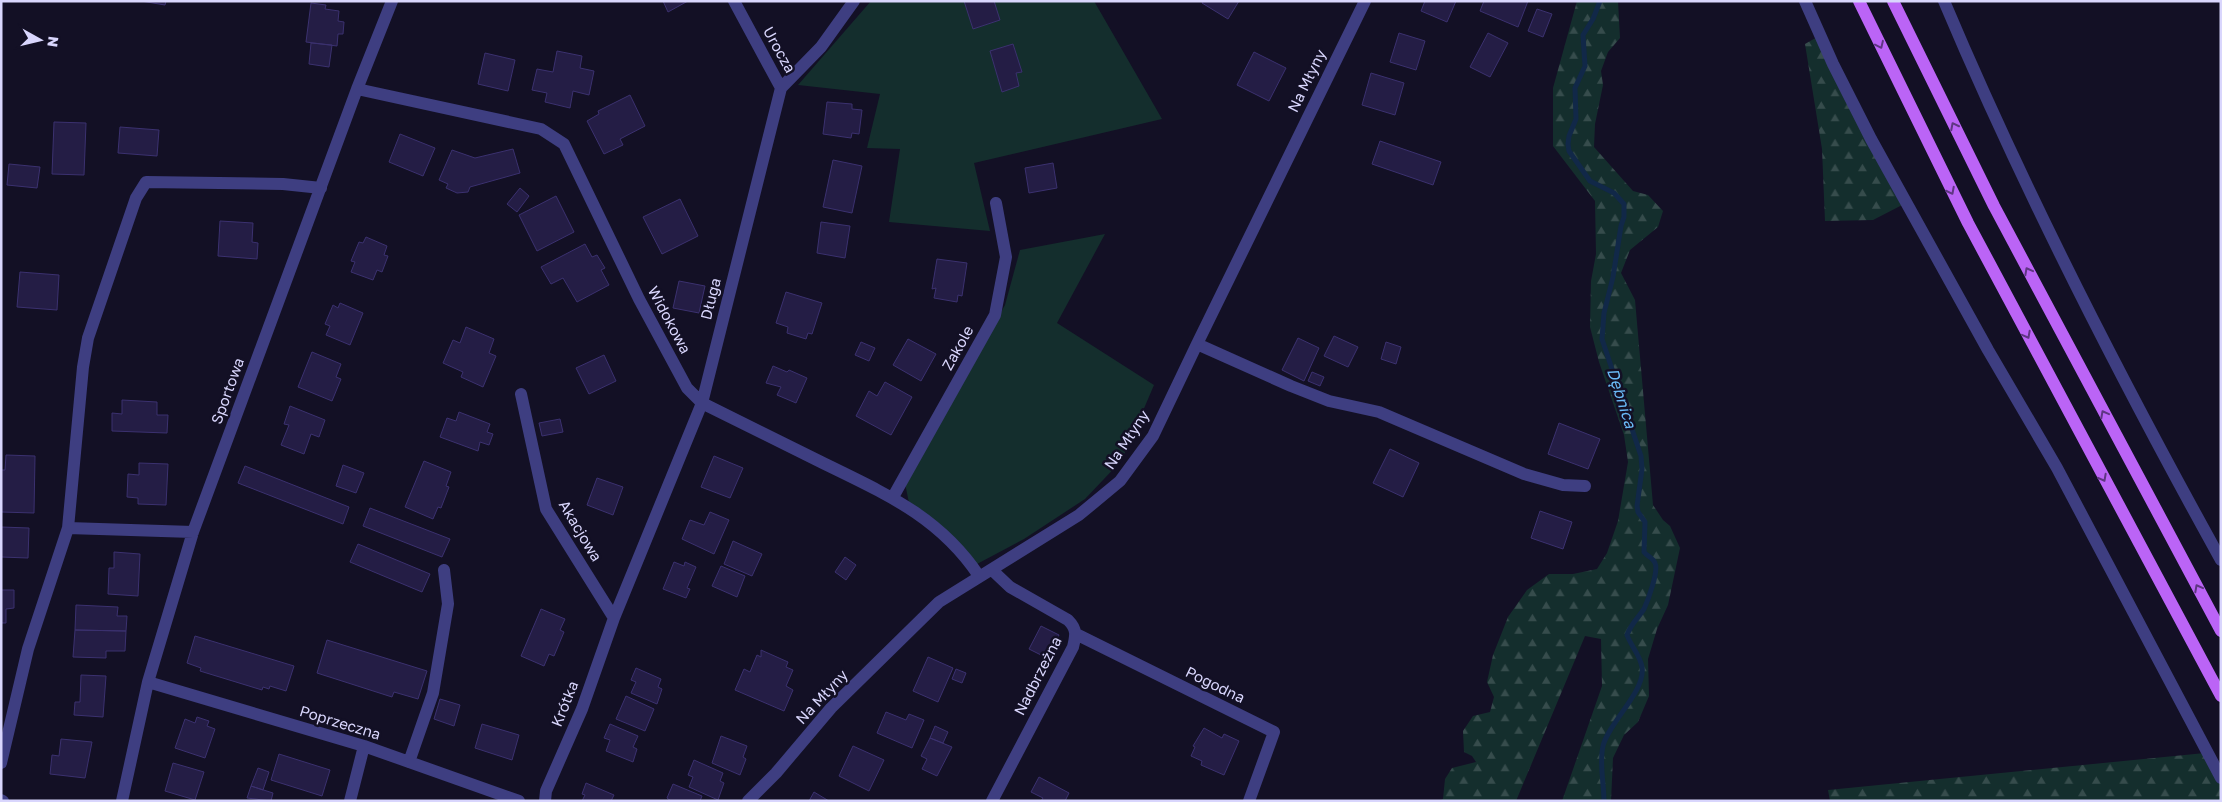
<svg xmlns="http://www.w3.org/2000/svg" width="2222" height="802" viewBox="0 0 2222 802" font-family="'Golos Text',sans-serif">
<defs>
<pattern id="forest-firs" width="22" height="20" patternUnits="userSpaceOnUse" patternTransform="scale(1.25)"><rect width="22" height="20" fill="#142e2d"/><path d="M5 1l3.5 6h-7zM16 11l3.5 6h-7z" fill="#364c4c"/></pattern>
</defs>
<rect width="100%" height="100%" fill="#131025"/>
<path fill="#142e2d" d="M871 1H1094L1162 119 974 163 990 231 889 222 900 149 867 148 880 94 798 85Z
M1105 234 1057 323 1154 385 1122 460 1085 499 1024 539 977 564 909 503 905 483 1005 305 1020 250Z"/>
<path fill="url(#forest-firs)" d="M1577 1H1618L1620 38 1608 52 1601 71 1603 85 1595 124 1594 147 1633 191 1648 195 1663 211 1658 227 1630 250 1621 273 1635 300 1653 505 1663 520 1670 526 1680 548 1668 605 1657 629 1648 659 1649 696 1638 722 1624 735 1613 758 1611 801H1562L1602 686 1601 639 1585 636 1516 801H1439L1443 799 1445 779 1452 768 1476 762 1472 756 1464 752 1463 731 1473 716 1490 712 1494 697 1487 682 1493 655 1508 617 1527 590 1549 574H1573L1597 569 1607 553 1618 521 1628 462 1624 435 1599 362 1590 327 1591 281 1596 254 1595 201 1553 146V88Z
M1819 36 1906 203 1873 220 1825 221 1822 149 1805 44Z
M2205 753 2221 784V801H1830L1828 790Z"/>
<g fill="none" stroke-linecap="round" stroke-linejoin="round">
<path stroke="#112848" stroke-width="5" d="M1600 1 1593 19 1583 35 1585 66 1575 88 1576 119 1569 136 1568 144 1569 151 1590 181 1614 193 1624 204V217L1621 226 1613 277 1604 313 1602 339 1641 456 1642 469 1637 506 1638 512 1645 522 1644 552C1647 556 1653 558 1655 563 1659 571 1648 600 1644 609 1638 618 1631 624 1627 635 1631 646 1640 655 1642 667 1646 691 1609 722 1603 746 1599 764 1604 783 1604 801"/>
</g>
<path fill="#241d45" stroke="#3b316f" d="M141 1H166L165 5Z
M663 1H688L668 12Z
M964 1H994L1000 20 973 29Z
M1203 1H1239L1228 19 1202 3Z
M1425 1H1456L1447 22 1421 11Z
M1484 1H1528L1518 27 1480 11Z
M311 3 326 5 325 9 339 11 338 21 344 22 343 34H338L337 46 306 42Z
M1537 9 1552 14 1543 37 1528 31Z
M1399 33 1425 41 1416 70 1390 62Z
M1488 33 1508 43 1490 77 1470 67Z
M311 43 332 45 329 67 309 64Z
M1013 44 1022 72 1016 73 1019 86 1002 92 990 51Z
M557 51 582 56 580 68 594 71 589 95 573 91 570 108 545 102 547 93 532 90 537 69 553 72Z
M1254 52 1286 68 1269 101 1237 85Z
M485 53 515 60 508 91 478 84Z
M1371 73 1404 83 1395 115 1362 105Z
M630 95 645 126 620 139 623 145 604 154 587 121 599 114 598 111Z
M827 102 852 104V109L862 110 859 134 852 133 851 138 823 134Z
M54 122 86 123 84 175 52 174Z
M120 127 159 130 157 156 118 153Z
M400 134 435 148 423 176 389 162Z
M1380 141 1441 162 1433 185 1372 164Z
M513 149 520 173 470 187 468 192 457 193 446 188 448 184 439 180 452 150 475 158Z
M833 160 862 166 852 213 823 207Z
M1053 163 1057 188 1029 193 1025 168Z
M9 164 40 167 37 188 7 185Z
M520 188 529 196 517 212 507 204Z
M556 196 574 232 537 251 519 215Z
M680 199 698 236 662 254 643 217Z
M220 221 253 223 252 242 258 243 257 259 218 256Z
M821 222 850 226 845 258 817 253Z
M366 237 387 246 384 255 388 256 382 272 377 270 373 280 351 272 355 262 351 261 359 242 363 243Z
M585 244 592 257 597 255 605 268 601 270 609 285 577 302 563 278 551 284 541 267Z
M937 259 967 263 962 296 958 295 957 302 934 298 936 288 932 289Z
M20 272 59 275 57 310 17 307Z
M679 281 705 286 699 313 673 308Z
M786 292 822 303 812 334 808 333 806 339 787 333 788 327 776 323Z
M340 303 363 313 350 345 326 335 330 326 325 324 333 305 338 308Z
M466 327 494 339 489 353 496 356 483 387 461 377 463 372 443 363 453 340 460 343Z
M1334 336 1358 347 1348 367 1324 356Z
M1298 338 1319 348 1304 381 1282 370Z
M908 339 936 354 921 381 893 365Z
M861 342 875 348 869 361 855 355Z
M1386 342 1401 347 1396 364 1381 359Z
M312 352 341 364 336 377 341 379 332 401 298 387Z
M604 355 616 381 589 394 576 368Z
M773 366 787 372 789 370 807 378 796 403 777 395 781 387 766 383Z
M1312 372 1324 377 1320 386 1308 381Z
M885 382 912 397 891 435 856 416 869 391 877 396Z
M122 400 157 402V415H168L167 433 112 431V413L122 414Z
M290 406 325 420 319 437 311 434 304 454 281 445 289 425 284 424Z
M459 412 490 424 487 432 493 434 489 445 480 442 478 451 440 437 447 418 456 421Z
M560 419 563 432 542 436 539 423Z
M1559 423 1600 439 1588 469 1548 454Z
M1390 449 1419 463 1403 497 1373 483Z
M6 455 35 456 34 513 1 512V470H5Z
M714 456 743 468 730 498 701 487Z
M424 461 451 472 446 486 449 487 441 508 438 507 433 519 405 507Z
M139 463 168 464 166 505 138 504V498L127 497 128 474 139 475Z
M343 465 364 473 356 493 336 486Z
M245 466 349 507 343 524 238 483Z
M597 478 623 487 613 515 587 505Z
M370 508 450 539 442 557 363 526Z
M1540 511 1572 522 1563 549 1531 538Z
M710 512 729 520 714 554 682 539 690 520 704 525Z
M1 527 29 528 28 558 1 557Z
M733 541 762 554 752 576 724 564Z
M358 544 430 574 422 592 350 562Z
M114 552 140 554 138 596 108 594 109 568H114Z
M845 557 856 565 846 580 835 572Z
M674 562 684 566 685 562 696 567 687 588 690 589 686 598 663 589Z
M721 566 745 576 737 597 712 586Z
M1 590H14V608L6 609V623H1Z
M76 605 118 607 117 616H127L126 631 75 630Z
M541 609 565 619 560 630 564 632 554 656 549 654 544 666 521 656Z
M1041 626 1059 635 1047 658 1029 649Z
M75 630 126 631 125 651H106V658L73 657Z
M195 636 294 666 286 691 270 686 269 689 263 687 262 690 200 671 201 668 187 663Z
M327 640 427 671 418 699 394 692 392 697 317 673Z
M761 650 788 662 786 667 793 670 786 686 793 690 784 711 735 690 744 669 750 672 757 655 761 657Z
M928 657 953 668 938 702 913 691Z
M636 668 661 679 658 687 662 689 657 704 631 693 636 682 631 680Z
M956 669 966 673 962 683 952 679Z
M81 675 106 676 103 717 74 715 75 702H80Z
M626 696 654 709 645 731 616 719Z
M440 699 460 705 454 726 434 719Z
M886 712 906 720 909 714 924 720 912 748 877 733Z
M197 717 209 721 207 726 215 729 205 758 175 748 185 719 195 723Z
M482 724 519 735 512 760 475 748Z
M610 724 638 736 633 747 637 749 633 762 606 751 610 740 604 738Z
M935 726 948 732 943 743 930 738Z
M1204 728 1222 738 1224 734 1239 741 1224 775 1201 765 1202 761 1191 756 1195 747 1193 746Z
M721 736 747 746 743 757 746 759 740 775 712 763Z
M930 738 952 747 937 776 922 769 927 759 921 756Z
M61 739 92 742 85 778 50 774 52 755 59 756Z
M853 746 884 760 869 791 839 776Z
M279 754 330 770 322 796 271 780Z
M694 760 723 773 720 781 724 783 718 800 689 787 693 777 688 775Z
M173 763 204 772 195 800 165 791Z
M258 768 269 772 263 790 251 786Z
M1039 777 1069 793 1065 801H1041L1043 798 1031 792Z
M586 783 614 795 611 801H582L585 795 582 794Z
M673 784 702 796 700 801H671L667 798Z
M251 786 273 793 271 801 247 798Z
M814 792 829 801H809Z"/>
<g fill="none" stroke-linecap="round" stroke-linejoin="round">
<path stroke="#3e3e81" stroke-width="12" d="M734 1 781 88
M1805 1 1833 64 1871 139 1988 350 2057 468 2221 778
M1944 1C2025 193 2120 378 2221 560
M357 89 541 129 564 144 639 299 687 388 702 403C742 423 782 443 821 462 884 493 939 516 979 576
M1197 344 1291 386 1329 401 1379 412 1524 474 1563 485 1585 486
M521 394 546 509 614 618
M893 497 995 315 1006 257 996 203
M68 528 83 367 88 338 136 198 146 182 283 184 321 188
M992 570 1010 587 1068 620C1077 629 1076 635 1073 647L992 801
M1076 634 1274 732 1249 801
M148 682 364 746 519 801
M409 762 433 693 448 604 444 570
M1 763 28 649 68 528 193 532
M1 800 3 801
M122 801 148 682 193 532 357 89 392 1
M350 801 364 746
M545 801 546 791 582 709 614 618 702 403 781 88 821 47 854 1
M748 801 776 773 831 708 939 602 1079 515 1120 481 1153 436 1197 344 1365 1"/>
<path stroke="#bb64f6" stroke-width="12" d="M1859 1 1968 223 2221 696
M1893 1 1994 206 2221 631"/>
</g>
<defs><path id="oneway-chevron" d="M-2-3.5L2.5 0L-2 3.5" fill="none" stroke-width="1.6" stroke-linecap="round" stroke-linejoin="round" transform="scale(1.25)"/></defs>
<g stroke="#5f3683">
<use href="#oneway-chevron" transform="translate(1880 45) rotate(65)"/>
<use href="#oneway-chevron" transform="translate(1954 126) rotate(-117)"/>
<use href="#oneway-chevron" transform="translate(1951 191) rotate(63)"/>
<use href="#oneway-chevron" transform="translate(2028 271) rotate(-118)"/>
<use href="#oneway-chevron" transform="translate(2027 335) rotate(62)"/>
<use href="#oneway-chevron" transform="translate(2104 414) rotate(-118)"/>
<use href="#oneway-chevron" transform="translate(2103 478) rotate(62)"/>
<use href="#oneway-chevron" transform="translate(2198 588) rotate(-118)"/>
</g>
<g text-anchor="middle" stroke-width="5" stroke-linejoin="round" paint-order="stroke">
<g font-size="15" fill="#d9d6fd" stroke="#131025">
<text transform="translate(779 50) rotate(61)" y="5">Urocza</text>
<text transform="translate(1307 81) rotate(-64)" y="5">Na Młyny</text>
<text transform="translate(711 299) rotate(-76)" y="5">Długa</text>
<text transform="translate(669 320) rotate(62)" y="5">Widokowa</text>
<text transform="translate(958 348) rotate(-61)" y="5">Zakole</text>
<text transform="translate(228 391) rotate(-70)" y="5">Sportowa</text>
<text transform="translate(1127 440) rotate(-56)" y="5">Na Młyny</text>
<text transform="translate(580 531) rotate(59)" y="5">Akacjowa</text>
<text transform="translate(1038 676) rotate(-63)" y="5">Nadbrzeżna</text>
<text transform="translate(1215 685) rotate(26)" y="5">Pogodna</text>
<text transform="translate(822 697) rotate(-47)" y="5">Na Młyny</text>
<text transform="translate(565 704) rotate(-68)" y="5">Krótka</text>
<text transform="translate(340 723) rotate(17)" y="5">Poprzeczna</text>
</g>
<g font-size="16" font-style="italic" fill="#6abaf7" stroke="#131025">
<text transform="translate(1622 398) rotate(72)" y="6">Dębnica</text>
</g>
</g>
<rect width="2222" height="802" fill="none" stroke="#d9d6fd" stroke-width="5"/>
<g transform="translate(40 40) rotate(98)" stroke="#131025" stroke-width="4" paint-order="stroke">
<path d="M0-4L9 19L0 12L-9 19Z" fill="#d9d6fd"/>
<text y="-8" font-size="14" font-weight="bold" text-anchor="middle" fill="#d9d6fd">N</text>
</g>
</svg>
